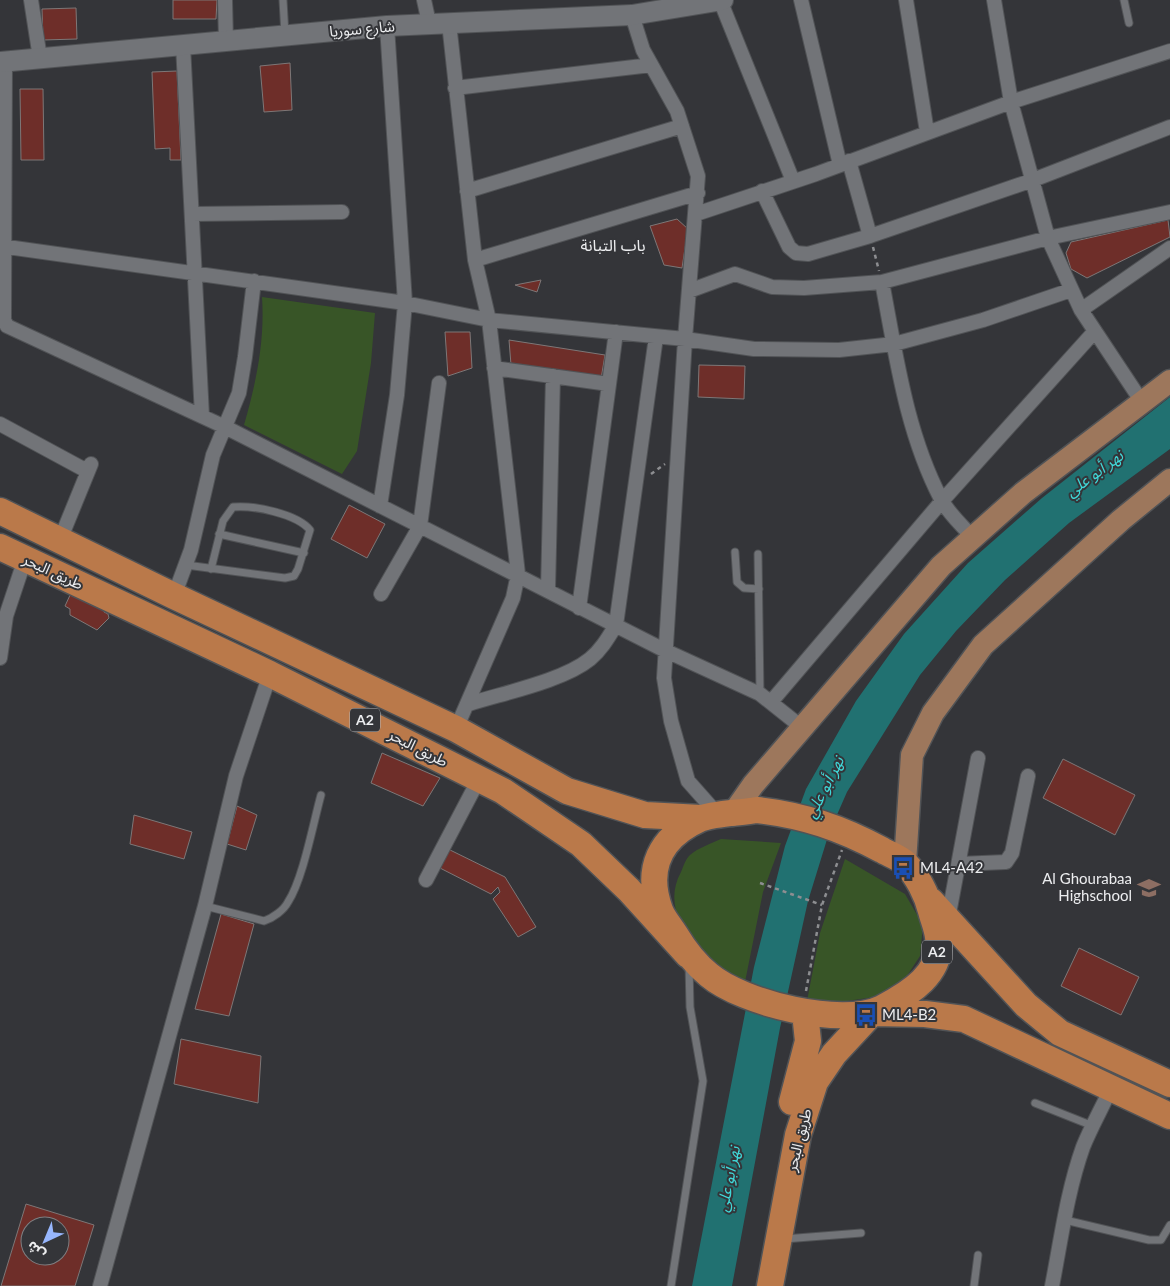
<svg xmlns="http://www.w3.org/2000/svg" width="1170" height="1286" viewBox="0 0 1170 1286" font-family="Lato,'Noto Sans Arabic',sans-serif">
<rect width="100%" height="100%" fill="#343539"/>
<path fill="#385527" d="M262 297 375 313 371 363 357 451 342 474 244 425C256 383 265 342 262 297Z
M721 839 781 843 763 892 745 982C706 965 656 917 681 872 683 867 686 858 690 855 698 848 712 843 721 839Z
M845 859 905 894 923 925 920 956 903 982 875 997 825 1004 807 1001 820 933Z"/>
<path fill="#217171" d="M1170 397V449L1069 523 1005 580 956 631 920 675 847 792 829 833 808 901 780 1028 732 1286H692L754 967 785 846 806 789 856 701 904 634 968 563 1042 498Z"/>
<path fill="#6e2e29" stroke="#7d7777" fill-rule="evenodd" d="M173 0H217L216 19H173Z
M76 8 77 39 43 40 42 9Z
M290 63 292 110 264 112 260 66Z
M177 71 181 160H170V148L155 149 152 72Z
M20 89H43L44 160H21Z
M677 219 688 229 682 268 664 265 650 226Z
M1168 220 1170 237 1087 278 1071 269 1066 253 1071 242Z
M541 280 537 292 515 285Z
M445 332H470L472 368 448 376Z
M509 340 605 355 601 379 511 365Z
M699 365 745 366 744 399 698 397Z
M349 505 385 524 367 558 331 539Z
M71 593 104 608V612L108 614 109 618 97 630 70 615V609L65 606Z
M382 753 440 778 423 806 371 783Z
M1063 759 1135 795 1115 835 1043 798Z
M237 806 257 815 246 850 227 844Z
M134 815 192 832 184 859 130 844Z
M446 848 505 877 536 927 518 937 493 899 500 892 498 887 491 894 436 866Z
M221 914 254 924 229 1016 195 1009Z
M1079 948 1139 977 1121 1015 1061 986Z
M181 1039 261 1056 258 1103 174 1084Z
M26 1204 94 1225 75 1286H1ZM30 1226H60V1256H30Z"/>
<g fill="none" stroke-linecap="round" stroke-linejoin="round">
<defs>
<path id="lane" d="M283 0 285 35
M1124 0 1129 23
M219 534 304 553
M735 552 737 582 744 588 759 589
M758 554 760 694
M186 565 285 578 294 576 298 569 310 530C297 514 254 505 233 507L223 521 211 569
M205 906 264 921C273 918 284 910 288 902 303 879 313 824 321 795
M1035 1103 1093 1126
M1065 1220 1149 1240H1161L1170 1225
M784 1239 861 1233
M671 1286 703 1081 690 1007 689 965
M974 1286 978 1255"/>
<path id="street" d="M31 0 40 58
M225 0 226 41
M424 0 429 23
M720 0 793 181
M801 0 840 165
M906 0 927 132
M994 0 1011 102 1048 238 1081 310 1142 402
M632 15 643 50 677 111 698 176 685 339 664 678 671 721 688 781 719 816
M449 23 475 260 489 320 518 574 513 598 456 729
M183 45 202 416
M5 61 4 320 7 326 225 427 664 650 760 694 804 729
M455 88 651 65
M849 161 870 236
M467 191 682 126
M762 191 789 247 796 253 808 254 870 236 1033 180 1170 127
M192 214 342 212
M696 214 816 174 1011 102 1170 51
M0 246 405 303 489 320 685 339 754 349 839 350 894 344 983 320 1071 290
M475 260 698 193
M882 282C896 355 906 432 941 499 948 513 962 525 972 537
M689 291 735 274 772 287 804 288 882 282 1048 238 1170 212
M1081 310 1170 248
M494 368 609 384
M0 424 87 471
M380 506 397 395 405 303 387 26
M60 540 91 464
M548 590 553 376
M381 594 420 526 439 383
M174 596 191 550 213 455 239 393 245 357 254 281
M579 608 616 332
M0 658 6 616 25 559
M771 702 942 501 1095 331
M469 704C503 693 563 681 590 659 601 650 608 638 616 625L656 337
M959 864 1006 862 1012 853 1028 776
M426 880 479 779
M948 919 978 758
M100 1286 205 906 236 776 270 674
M1052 1286C1061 1240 1067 1192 1083 1147 1091 1127 1102 1108 1111 1088"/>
<path id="secondary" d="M0 62 387 26 632 15 723 0"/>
<path id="primary" d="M732 815 753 785 941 566 1023 493 1170 381
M905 863 912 755 933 713 983 645 1121 520 1170 480"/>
<path id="highway" d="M0 511 174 596 456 729 567 791 645 815 701 818
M0 547 270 674 503 791 581 844 629 890 688 955
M757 810C803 815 841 828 882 850 889 854 900 858 905 863 917 875 927 895 931 911 933 919 937 928 938 937 944 973 909 994 882 1008 842 1028 742 1003 709 975 694 963 684 949 675 934 670 926 663 918 660 910 645 869 660 837 700 819 713 813 741 813 757 810Z
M931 901 1026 1005 1060 1033 1170 1084
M792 1102 808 1041 805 1013
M770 1286 798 1135 815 1082 834 1054 872 1013 925 1014 964 1019 1170 1116"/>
</defs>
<use href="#lane" stroke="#515356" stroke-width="9"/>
<use href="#street" stroke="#515356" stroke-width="16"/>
<use href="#secondary" stroke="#515356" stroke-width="22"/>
<use href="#primary" stroke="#515356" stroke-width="25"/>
<use href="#highway" stroke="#515356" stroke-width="29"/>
<path stroke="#8d8e91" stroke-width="2.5" stroke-dasharray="4 4" stroke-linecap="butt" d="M873 247 879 271
M651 474 665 464
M760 883 822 905
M806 991 822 905 842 850"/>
<use href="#lane" stroke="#727478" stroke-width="7"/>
<use href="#street" stroke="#727478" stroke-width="14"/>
<use href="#secondary" stroke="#727478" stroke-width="20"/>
<use href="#primary" stroke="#9d775c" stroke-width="22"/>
<use href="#highway" stroke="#ba794a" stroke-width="26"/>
</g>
<defs>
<symbol id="bus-bare" viewBox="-9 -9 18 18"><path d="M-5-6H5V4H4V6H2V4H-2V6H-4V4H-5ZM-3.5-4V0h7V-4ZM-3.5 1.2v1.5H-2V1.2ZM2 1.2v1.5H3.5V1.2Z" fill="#1a4fb4" stroke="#343539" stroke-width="2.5" paint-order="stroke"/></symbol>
<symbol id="school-bare" viewBox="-9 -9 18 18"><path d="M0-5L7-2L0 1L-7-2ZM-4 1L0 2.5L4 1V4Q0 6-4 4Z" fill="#8d6e63" stroke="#343539" stroke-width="2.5" paint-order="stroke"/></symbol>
</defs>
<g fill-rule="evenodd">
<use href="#bus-bare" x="887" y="852" width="32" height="32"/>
<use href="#school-bare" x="1133" y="872" width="32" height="32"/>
<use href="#bus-bare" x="850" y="999" width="32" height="32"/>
</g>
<g text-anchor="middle" stroke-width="4" stroke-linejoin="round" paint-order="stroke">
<g fill="#343539" stroke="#b5b6b8" stroke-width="1">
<rect x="350" y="708.5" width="30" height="23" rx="4"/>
<rect x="922" y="940.5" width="30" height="23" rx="4"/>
</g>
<g font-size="14" font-weight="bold" fill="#ecedef">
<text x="365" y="725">A2</text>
<text x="937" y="957">A2</text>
</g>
<g font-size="15" fill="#ecedef" stroke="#343539">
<text transform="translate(362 29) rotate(-5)" y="5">شارع سوريا</text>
<text transform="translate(53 572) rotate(25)" y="5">طريق البحر</text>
<text transform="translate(418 748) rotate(27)" y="5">طريق البحر</text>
<text transform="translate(799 1140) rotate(-76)" y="5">طريق البحر</text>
</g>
<g font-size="15" fill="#ecedef" stroke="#343539" text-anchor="start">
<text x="920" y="873">ML4-A42</text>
<text x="1132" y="884" text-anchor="end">Al Ghourabaa<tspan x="1132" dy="17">Highschool</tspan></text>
<text x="882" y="1020">ML4-B2</text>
</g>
<g font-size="16" fill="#ecedef" stroke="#343539">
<text x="613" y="251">باب التبانة</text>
</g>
<g font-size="16" font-style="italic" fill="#40d8d8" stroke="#343539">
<text transform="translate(1094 473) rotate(-36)" y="6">نهر أبو علي</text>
<text transform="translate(824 787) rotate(-63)" y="6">نهر أبو علي</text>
<text transform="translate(728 1179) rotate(-79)" y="6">نهر أبو علي</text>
</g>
</g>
<g transform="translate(45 1241) rotate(224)"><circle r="24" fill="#343539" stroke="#7e7f82"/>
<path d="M0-4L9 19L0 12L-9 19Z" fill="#97b6fd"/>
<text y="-8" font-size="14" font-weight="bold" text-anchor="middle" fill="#ecedef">ش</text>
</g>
</svg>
